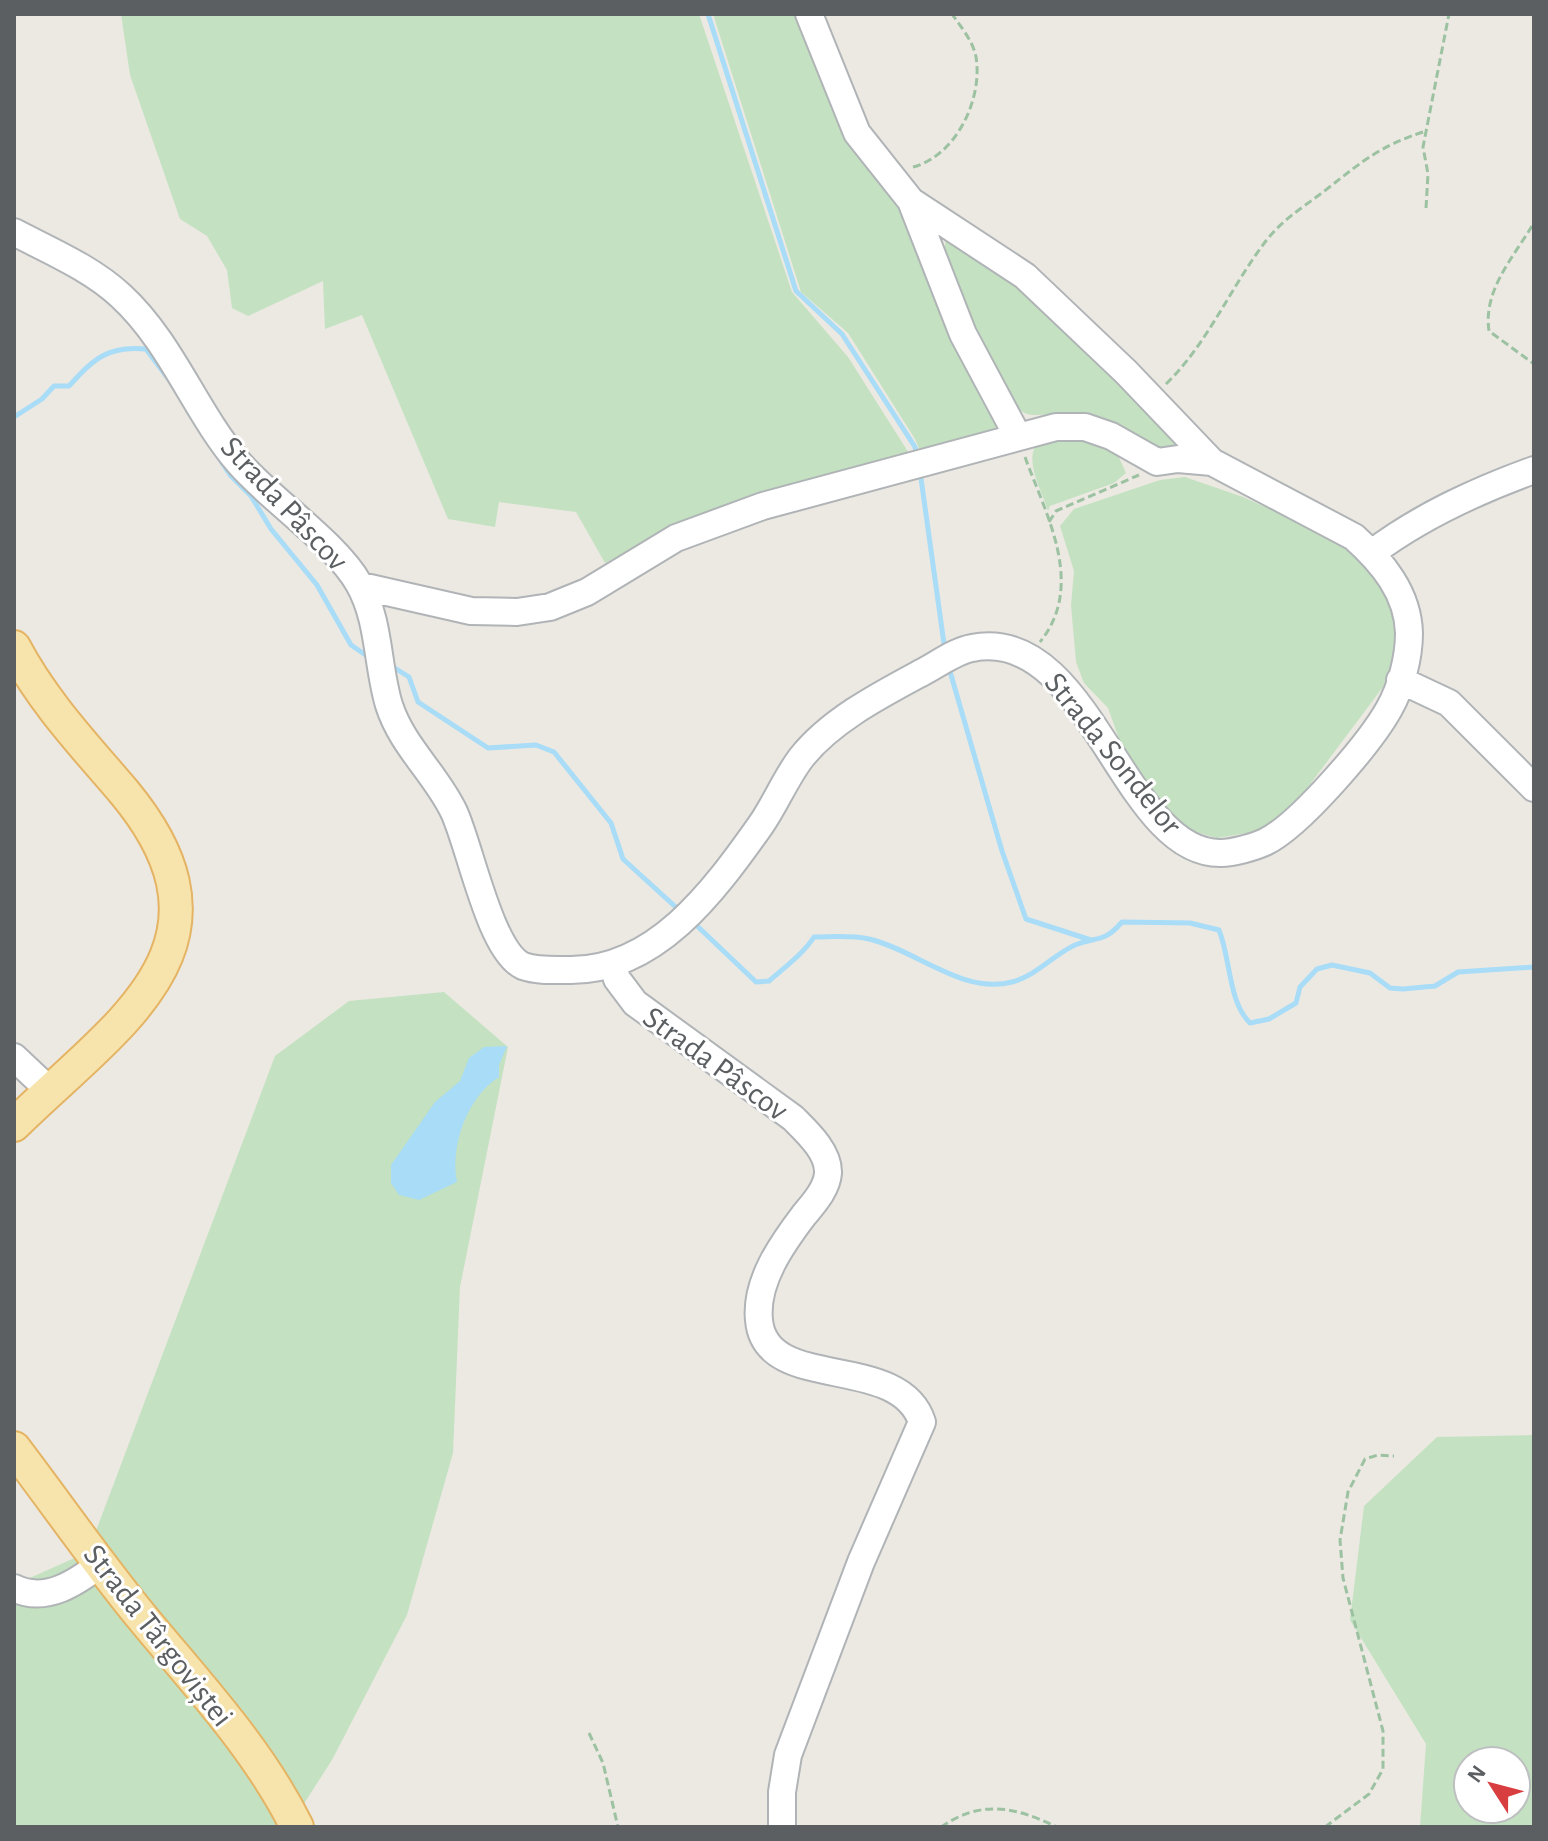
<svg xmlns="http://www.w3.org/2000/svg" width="1548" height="1841" viewBox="0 0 1548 1841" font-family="'Alegreya Sans',sans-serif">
<rect width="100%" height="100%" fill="#ece9e3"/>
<path fill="#c4e2c1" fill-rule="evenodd" d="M121 14H699L792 292 848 357 912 458 687 523 605 563 576 512 499 502 495 527 448 519 362 315 325 329 323 281 248 316 232 308 227 270 207 236 180 219 130 75Z
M713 14H806L897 192 1002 432 923 458 915 439 848 333 801 292Z
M946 237 1019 279 1180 441 1176 449 1161 452C1130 430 1089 422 1052 415 1044 414 1034 416 1027 414 997 404 956 284 944 253Z
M1087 437 1117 453 1126 473 1114 483 1050 506 1048 511C1042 491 1023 460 1038 442Z
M1185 477 1243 497 1333 537 1369 567 1388 595 1398 630 1400 647 1383 687 1305 791 1265 830 1217 838 1185 829 1153 802 1123 750 1108 708 1084 683 1076 662 1071 605 1074 571 1060 526 1074 509 1160 480Z
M444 992 508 1047 460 1287 453 1453 407 1615 332 1760 289 1827H14V1585L88 1552 275 1056 349 1001Z
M1534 1435V1827H1420L1426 1744 1350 1620 1364 1506 1437 1437ZM1516 1761V1809H1468V1761Z"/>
<path fill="#a8dcf7" d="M507 1046 499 1065V1077C467 1097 450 1146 457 1182L419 1200 399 1195 391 1183V1165L435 1102 460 1081 469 1058 484 1047Z"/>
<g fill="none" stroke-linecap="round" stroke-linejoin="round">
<path stroke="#a8dcf7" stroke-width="5" d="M708 14 796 291 842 334 915 447 917 457
M188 411 231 476 251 496 271 529 317 585 351 645 370 658
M14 417 42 399 54 386H69C93 360 107 345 146 349L173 385
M920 471 945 651
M390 665 409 677 418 702 488 748 536 745 554 752 611 823 623 859 680 911
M949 668 1002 851 1026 919 1091 940
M694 923 756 982 769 981C785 967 803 954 814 937 831 937 852 935 869 939 916 950 963 995 1012 982 1036 976 1053 955 1075 945 1098 936 1104 943 1122 922L1190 923 1219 930C1231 960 1228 1001 1250 1023L1269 1019 1296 1003 1300 987 1317 969 1332 965 1370 973 1390 988 1403 989 1435 986 1458 972 1534 967"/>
<defs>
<path id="minor" d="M911 201 963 334 1017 435
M14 232C50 251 91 268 121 296 172 343 195 412 239 463 273 502 336 543 359 584 380 621 377 666 389 705 402 746 436 774 454 812 470 846 490 951 523 966 537 971 554 970 568 970 655 972 714 891 760 826 775 805 785 779 801 758 830 721 880 695 921 673 937 665 955 651 972 648 1090 624 1123 855 1221 853 1233 853 1254 847 1265 842 1299 826 1370 743 1389 709 1401 688 1409 658 1409 633 1408 593 1382 562 1354 537L1212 462 1126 372 1025 276 911 201 857 133 809 14
M1372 553C1421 516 1476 491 1534 470
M361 586 471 611 517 612 550 607 587 592 676 538 763 506 1056 427H1085L1111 436 1157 462 1178 459 1212 462
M1400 680 1449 703 1534 788
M613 966 617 979 635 1003 793 1118C807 1132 829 1152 828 1173 827 1189 813 1204 804 1215 782 1244 755 1282 759 1320 765 1394 899 1351 922 1422L861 1562 788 1755 782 1792V1827
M14 1057 49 1090
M14 1588C46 1604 77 1582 102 1563"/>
<path id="major" d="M14 647C43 702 84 745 124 792 252 946 115 1025 14 1125
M14 1448C55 1502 94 1558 136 1610 193 1680 257 1746 297 1827"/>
</defs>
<use href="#minor" stroke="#b0b4b7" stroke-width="30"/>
<use href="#major" stroke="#e4b464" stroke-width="36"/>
<path stroke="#9cc2a2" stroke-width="3" stroke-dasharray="8 4" stroke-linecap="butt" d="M913 167C956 156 983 99 976 57 973 41 961 27 952 14
M1426 208 1428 174 1423 147 1449 14
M1532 226C1512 259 1483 291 1489 331L1534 364
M1166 384C1206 345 1228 293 1260 249 1280 220 1300 210 1327 189 1364 160 1380 146 1426 131
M1025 457C1046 515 1086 585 1040 642
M1049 522 1056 511 1139 475
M589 1733 603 1763 618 1827
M941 1827C982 1799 1015 1807 1057 1827
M1325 1827 1369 1794 1383 1769V1731L1343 1578 1340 1540 1348 1492 1365 1459 1378 1455 1394 1456"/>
<use href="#minor" stroke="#fff" stroke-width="26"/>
<use href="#major" stroke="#f7e4ad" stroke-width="32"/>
</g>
<g text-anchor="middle" stroke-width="6" stroke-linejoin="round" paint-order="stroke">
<g font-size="32" fill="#5b5f62" stroke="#fff">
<text transform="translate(285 503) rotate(47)" y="11">Strada Pâscov</text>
<text transform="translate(1114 753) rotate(51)" y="11">Strada Sondelor</text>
<text transform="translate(716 1063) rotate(36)" y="11">Strada Pâscov</text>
<text transform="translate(159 1635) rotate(52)" y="11">Strada Târgoviștei</text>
</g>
</g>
<rect width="1548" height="1841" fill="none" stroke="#5b5f62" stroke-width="32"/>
<g transform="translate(1492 1785) rotate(306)"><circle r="38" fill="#ffffff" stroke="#bdbfc0" stroke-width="2"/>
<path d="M0-6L14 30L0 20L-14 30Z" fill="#d83d3f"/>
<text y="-12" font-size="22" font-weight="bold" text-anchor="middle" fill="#5b5f62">N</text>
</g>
</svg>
